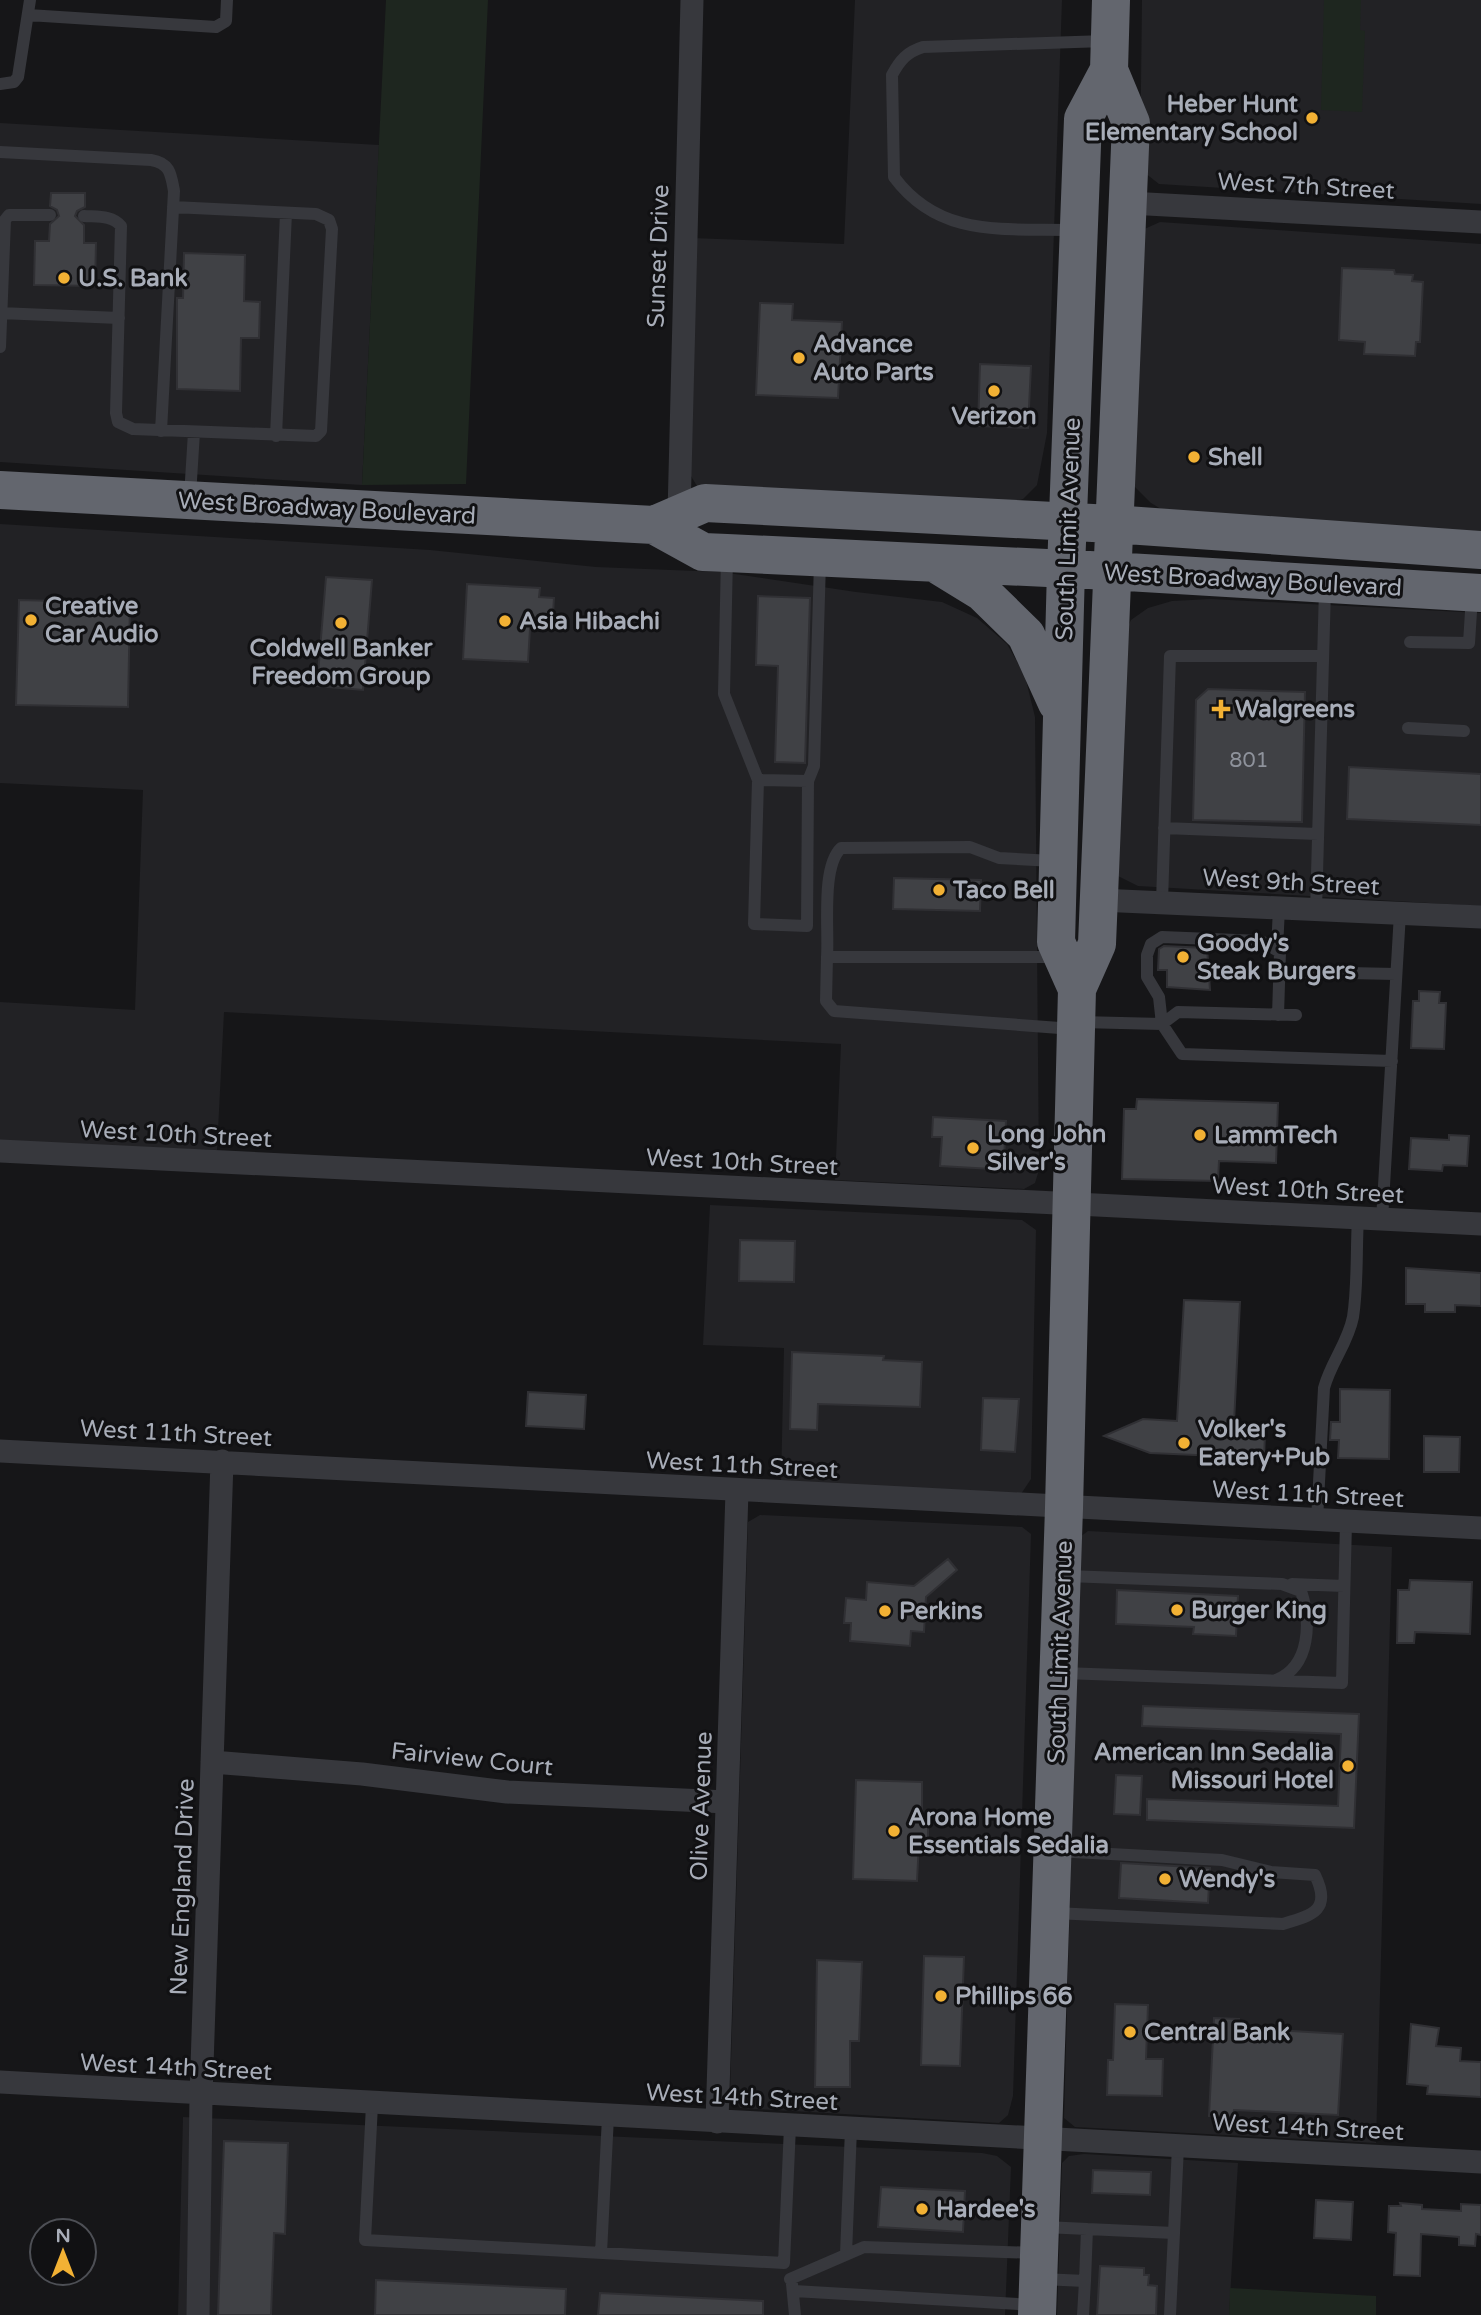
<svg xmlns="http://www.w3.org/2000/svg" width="1481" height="2315" viewBox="0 0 1481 2315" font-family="'Varela Round',sans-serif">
<rect width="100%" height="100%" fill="#161618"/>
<path fill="#222225" d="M855 0H1062L1047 433 1037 485 1023 499 999 506 697 486 688 471 692 238 844 244Z
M1142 0H1481V204L1159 184 1140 169Z
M0 123 379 145 362 485 0 462Z
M1160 222 1481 244V535L1178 519 1151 503 1134 486 1140 231Z
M0 524 430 550 596 567 721 572 856 592 942 602 977 618 1007 644 1025 676 1035 717 1039 1170 1035 1183 1024 1189 835 1180 841 1044 224 1012 217 1150 0 1142V1002L135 1010 143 790 0 783Z
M1211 599 1481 613V906L1138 886 1118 876 1121 641 1131 620 1148 608 1172 601Z
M710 1205 1022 1220 1036 1230 1031 1479 1021 1494 781 1483 784 1348 703 1345Z
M760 1515 1022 1527 1031 1534 1013 2096 1008 2115 999 2123 740 2108 730 2093 748 1522Z
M1088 1531 1392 1547 1376 2143 1075 2127 1064 2118 1080 1537Z
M183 2117 982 2153 997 2156 1011 2167 1005 2315H178Z
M1084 2154 1238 2163 1229 2315H1057L1062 2163 1069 2156Z"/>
<path fill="#1e261f" d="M386 0H488L466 484 362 485Z
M1324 0H1361L1360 30 1365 31 1362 112 1321 110Z
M1230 2288 1376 2296V2315H1229Z"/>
<path fill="#404145" stroke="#303034" stroke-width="2" d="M51 193H85V207L77 211 75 216 84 225V243H96L95 286 34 285 35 241H49L50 224 59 216 57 210 50 206Z
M184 253 245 255 244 301 260 302 259 338H241L240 391 177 389V298H183Z
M1342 268 1394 270 1395 274 1413 275 1412 281 1423 282 1420 342H1416L1415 356 1364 354 1365 342 1339 340Z
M760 303 793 304 792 320 842 322 838 398 756 395Z
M980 364 1031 366 1028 428 978 426Z
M326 577 372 580 363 690 317 686Z
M467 584 540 588 539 597 554 598 552 630 530 629 528 662 463 659Z
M758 596 810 598 805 763 775 762 778 666 756 665Z
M19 600 130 603 128 707 16 705Z
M1208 689 1305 692 1302 822 1193 820 1196 700Z
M1349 767 1481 774V825L1347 819Z
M894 878 981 880 980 911 893 909Z
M1164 946 1207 948 1210 990 1167 987V970H1158L1159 949Z
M1419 991 1440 992 1439 1003H1446L1444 1049 1411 1048 1413 1001H1419Z
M1137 1099 1278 1103 1276 1163 1219 1161 1218 1181 1122 1179 1124 1109H1136Z
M933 1117 1006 1121 1004 1159 992 1158V1169L940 1166 942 1137H932Z
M1449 1135 1469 1136 1467 1166 1443 1165 1442 1171 1409 1169 1411 1138 1449 1140Z
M740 1240 795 1241 794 1282 739 1281Z
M1406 1268 1481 1273V1306L1455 1305V1312H1425V1304H1406Z
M1184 1300 1240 1302 1234 1423 1258 1425V1434H1265L1264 1458 1150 1453 1104 1436 1143 1419 1177 1421Z
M792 1352 884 1356 883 1360 922 1362 920 1407 818 1404 817 1430 790 1429Z
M1340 1389 1390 1390 1389 1459 1338 1458 1339 1440H1330L1331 1422H1340Z
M528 1392 586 1395 584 1429 526 1426Z
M983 1398 1019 1399 1015 1452 981 1450Z
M1424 1436 1460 1437 1459 1472H1424Z
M948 1559 957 1570 926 1597 924 1632 911 1631 910 1646 850 1641 851 1623H844L846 1598 866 1600 867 1582 914 1586Z
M1410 1580 1472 1582 1470 1634 1415 1632 1414 1643H1397L1398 1590H1409Z
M1117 1590 1238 1596 1236 1636 1193 1634 1194 1627 1116 1624Z
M1143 1706 1359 1714 1354 1828 1147 1820V1799L1338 1806 1341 1734 1142 1726Z
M1116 1775 1142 1776 1140 1815 1114 1814Z
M856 1780 922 1782V1821H928V1843H919L917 1881 853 1879Z
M1121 1863 1210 1868 1208 1903 1119 1898Z
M924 1956 964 1957 960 2066 921 2065Z
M817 1960 862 1962 859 2041H850V2087H815Z
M1115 2004 1148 2005 1146 2059H1163L1162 2096 1107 2095 1108 2060H1113Z
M1214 2018 1239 2019 1238 2028 1343 2034 1338 2115 1234 2110 1233 2117 1209 2116Z
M1411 2024 1439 2028 1436 2046 1461 2048 1460 2061 1481 2062V2097L1427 2094 1428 2086 1407 2084Z
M224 2141 288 2143 285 2234 274 2233 271 2315H218Z
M1093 2170 1151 2172 1150 2195 1092 2193Z
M881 2187 965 2191 963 2232 878 2227Z
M1316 2200 1353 2202 1351 2240 1314 2238Z
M1400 2203 1422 2205V2209L1461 2211V2204L1481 2205V2235L1476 2234 1475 2246 1459 2245V2237L1421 2234 1420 2276 1394 2275 1396 2233 1388 2232 1389 2206H1401Z
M1100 2266 1144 2268V2275H1149L1148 2285 1157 2286 1156 2315H1097Z
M376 2280 566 2289 565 2315H375Z
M600 2293 763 2301V2315H598Z"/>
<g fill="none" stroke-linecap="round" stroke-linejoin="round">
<path stroke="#37383d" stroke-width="12" d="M28 15 216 27 226 21 227 0
M0 84 14 82 18 77 30 0
M0 152 151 160C170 163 171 174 174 191L161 431
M84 216C97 217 112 215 121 226L116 413 118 422 133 429 316 436 321 431 332 229 329 220 316 214 173 207
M1073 230C1005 228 940 239 894 177L892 75C900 60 907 52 923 47L1105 41
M0 313 119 318
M0 347 5 220 9 215H50
M276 436 286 213
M190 496 194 432
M727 557 724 694 758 780 754 924 807 926 808 781 758 780
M1410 642 1469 643 1472 596
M1408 728 1464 731
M808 781 814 766 820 562
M1164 828 1318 834
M1053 861 999 858 970 847 841 848C821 867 829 929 827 957H1057
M1162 902 1170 656H1323
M1316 910 1325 589
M1277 949 1279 908
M827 957 826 1001 834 1011 1073 1029
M1298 972 1396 974
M1278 1015 1280 952 1261 941 1162 937 1151 944 1147 955V977L1159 997 1162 1024 1182 1054 1392 1061
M1080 1022 1162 1024 1178 1012 1296 1015
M1382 1220 1400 913
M1317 1520 1324 1388C1331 1362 1348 1343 1353 1317 1358 1285 1356 1250 1358 1218
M1067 1576 1282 1584 1301 1591C1311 1621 1311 1666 1276 1680
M1292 1584 1344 1586
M1063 1673 1342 1683 1346 1523
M1055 1913 1283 1924C1313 1915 1332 1910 1315 1875L1271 1872 1222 1860 1055 1851
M372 2105 365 2240 784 2263 790 2126
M1045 2227 1087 2229 1085 2281
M1087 2229 1174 2233 1170 2315
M1174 2233 1178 2146
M601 2253 608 2117
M846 2254 851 2129
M790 2279 864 2247 1035 2253
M1042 2279 1085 2281 1083 2315
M792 2284 795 2315
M794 2291 1034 2305"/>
<path stroke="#37383d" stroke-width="23" d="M1129 203 1481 222
M679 514 692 0
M1099 900 1481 917
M0 1151 1481 1224
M0 1451 1481 1528
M212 1762 362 1774 507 1792 727 1802
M0 2082 1481 2162
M717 2122 737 1491
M198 2315 201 2096 222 1461"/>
<path stroke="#63666e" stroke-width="38" d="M0 490 654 525 703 552 727 553 1110 571 1481 593
M654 525 705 503 1112 524 1481 550
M938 565 982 592 1026 635 1057 703
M1077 989 1056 942 1066 569 1083 119 1109 70
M1037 2315 1064 1508 1077 989 1097 944 1131 123 1109 70 1111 0"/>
</g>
<g fill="#f2b134" stroke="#111113" stroke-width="2.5">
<circle cx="1312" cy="118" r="7"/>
<circle cx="64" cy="278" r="7"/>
<circle cx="799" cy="358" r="7"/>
<circle cx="994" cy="391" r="7"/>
<circle cx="1194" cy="457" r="7"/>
<circle cx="31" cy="620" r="7"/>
<circle cx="505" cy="621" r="7"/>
<circle cx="341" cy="623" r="7"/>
<path d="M1217.5 698.5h7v7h7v7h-7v7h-7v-7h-7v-7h7z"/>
<circle cx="939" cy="890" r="7"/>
<circle cx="1183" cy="957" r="7"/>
<circle cx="1200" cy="1135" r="7"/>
<circle cx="973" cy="1148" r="7"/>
<circle cx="1184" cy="1443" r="7"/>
<circle cx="1177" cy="1610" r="7"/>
<circle cx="885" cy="1611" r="7"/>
<circle cx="1348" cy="1766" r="7"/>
<circle cx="894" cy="1831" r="7"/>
<circle cx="1165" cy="1879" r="7"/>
<circle cx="941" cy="1996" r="7"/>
<circle cx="1130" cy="2032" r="7"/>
<circle cx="922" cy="2209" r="7"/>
</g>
<g text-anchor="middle" stroke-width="6" stroke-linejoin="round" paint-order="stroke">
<g font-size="21" fill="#8e929b">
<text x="1249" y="767">801</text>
</g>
<g font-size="24" font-weight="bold" fill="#a8adb8" stroke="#111113" text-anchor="start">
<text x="1298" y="112" text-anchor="end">Heber Hunt<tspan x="1298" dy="28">Elementary School</tspan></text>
<text x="78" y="286">U.S. Bank</text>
<text x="813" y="352">Advance<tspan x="813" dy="28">Auto Parts</tspan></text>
<text x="994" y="424" text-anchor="middle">Verizon</text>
<text x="1208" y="465">Shell</text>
<text x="45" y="614">Creative<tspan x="45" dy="28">Car Audio</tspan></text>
<text x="519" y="629">Asia Hibachi</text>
<text x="341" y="656" text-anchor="middle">Coldwell Banker<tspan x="341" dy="28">Freedom Group</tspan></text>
<text x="1235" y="717">Walgreens</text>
<text x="953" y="898">Taco Bell</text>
<text x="1197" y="951">Goody's<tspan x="1197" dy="28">Steak Burgers</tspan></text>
<text x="987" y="1142">Long John<tspan x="987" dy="28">Silver's</tspan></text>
<text x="1214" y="1143">LammTech</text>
<text x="1198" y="1437">Volker's<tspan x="1198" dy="28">Eatery+Pub</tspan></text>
<text x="1191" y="1618">Burger King</text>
<text x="899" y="1619">Perkins</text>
<text x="1334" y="1760" text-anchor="end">American Inn Sedalia<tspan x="1334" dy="28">Missouri Hotel</tspan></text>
<text x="908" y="1825">Arona Home<tspan x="908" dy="28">Essentials Sedalia</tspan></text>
<text x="1179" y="1887">Wendy's</text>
<text x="955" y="2004">Phillips 66</text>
<text x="1144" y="2040">Central Bank</text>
<text x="936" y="2217">Hardee's</text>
</g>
<g font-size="24" fill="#a8adb8" stroke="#111113">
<text transform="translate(1306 186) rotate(3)" y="8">West 7th Street</text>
<text transform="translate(658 256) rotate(-88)" y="8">Sunset Drive</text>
<text transform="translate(327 508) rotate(3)" y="8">West Broadway Boulevard</text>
<text transform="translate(1068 529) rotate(-88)" y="8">South Limit Avenue</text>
<text transform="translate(1253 580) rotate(3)" y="8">West Broadway Boulevard</text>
<text transform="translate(1291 882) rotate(3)" y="8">West 9th Street</text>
<text transform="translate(176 1134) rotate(3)" y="8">West 10th Street</text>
<text transform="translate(742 1162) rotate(3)" y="8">West 10th Street</text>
<text transform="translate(1308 1190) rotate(3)" y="8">West 10th Street</text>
<text transform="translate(176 1433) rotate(3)" y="8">West 11th Street</text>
<text transform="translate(742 1465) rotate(3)" y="8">West 11th Street</text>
<text transform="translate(1308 1494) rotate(3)" y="8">West 11th Street</text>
<text transform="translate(1060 1652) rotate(-88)" y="8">South Limit Avenue</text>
<text transform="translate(472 1759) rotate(6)" y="8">Fairview Court</text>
<text transform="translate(701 1806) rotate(-88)" y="8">Olive Avenue</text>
<text transform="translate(182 1887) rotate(-88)" y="8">New England Drive</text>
<text transform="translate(176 2067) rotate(3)" y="8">West 14th Street</text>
<text transform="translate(742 2097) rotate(3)" y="8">West 14th Street</text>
<text transform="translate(1308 2127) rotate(3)" y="8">West 14th Street</text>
</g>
</g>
<g transform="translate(63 2252)"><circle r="33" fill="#111113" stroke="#4d4f55" stroke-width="2"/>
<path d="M0-5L12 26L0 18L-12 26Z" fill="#f2b134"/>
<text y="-10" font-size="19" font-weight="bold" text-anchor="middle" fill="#a8adb8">N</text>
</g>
</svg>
